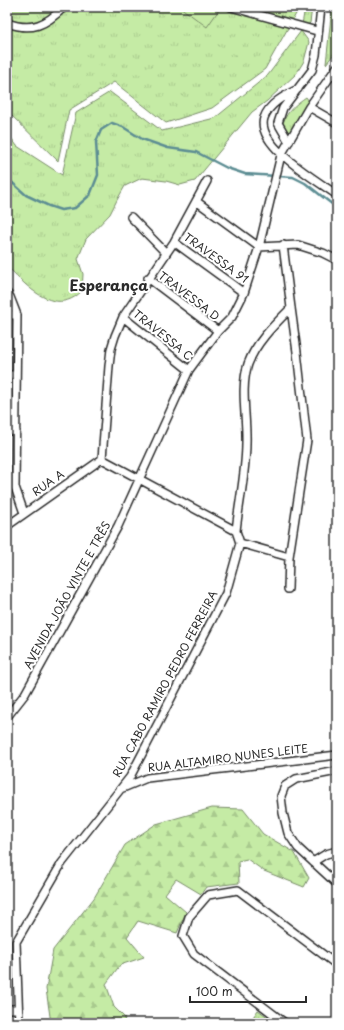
<svg xmlns="http://www.w3.org/2000/svg" width="344" height="1030" viewBox="0 0 344 1030" font-family="'Playpen Sans',sans-serif">
<defs>
<pattern id="grass-tufts" width="24" height="20" patternUnits="userSpaceOnUse"><rect width="24" height="20" fill="#c5eba5"/><path d="M3 7l-1-3M5 7V3M7 7l1-3M15 17l-1-3M17 17v-4M19 17l1-3" fill="none" stroke="#a9ca8e"/></pattern>
<pattern id="forest-firs" width="22" height="20" patternUnits="userSpaceOnUse"><rect width="22" height="20" fill="#c5eba5"/><path d="M5 1l3.5 6h-7zM16 11l3.5 6h-7z" fill="#a9ca8e"/></pattern>
</defs>
<rect width="100%" height="100%" fill="#fff"/>
<filter id="ink" filterUnits="userSpaceOnUse"><feTurbulence type="fractalNoise" baseFrequency=".025" numOctaves="2"/><feDisplacementMap in="SourceGraphic" scale="8" xChannelSelector="R" yChannelSelector="G"/><feConvolveMatrix kernelMatrix="1 2 1 2 8 2 1 2 1" color-interpolation-filters="sRGB"/></filter>
<g filter="url(#ink)">
<path fill="url(#grass-tufts)" stroke="#788b68" d="M7 7H298L297 12 265 69 212 108 166 123 114 82 69 110 58 161 7 111Z
M305 7H312L310 23 301 31 309 42 304 61 296 74 267 101 252 112 195 181 180 185 166 181 142 178 125 186 117 200 110 214 86 239 78 259 83 274 82 291C63 310 43 300 25 284 19 279 14 272 7 267V132L17 146 62 175 76 113 110 92 162 131 215 118 268 75 301 31Z
M332 7H337V50L326 64Z
M306 97 309 101 289 135 283 123C287 111 296 104 306 97Z
M258 1010 276 1023H249Z"/>
<path fill="url(#forest-firs)" stroke="#788b68" d="M212 808 243 809 263 834 294 852 309 878 304 887 264 871 247 859 238 861 239 883 206 887 201 894 176 879 165 894 186 912 177 933 138 921 127 937 144 957 120 965 106 984 114 1007 125 1018 123 1023H51L46 989 53 950 94 898 125 845 156 824Z"/>
<path fill="#c5eba5" stroke="#788b68" d="M180 7H221L207 27Z"/>
<g fill="none" stroke-linecap="round" stroke-linejoin="round">
<path stroke="#5c8d93" stroke-width="2.5" d="M7 178 26 195 49 206 61 210 75 208 90 195 98 175 96 142 101 130 112 123 123 127 142 139 168 148 196 152 227 168 245 174 293 177 305 183 337 208"/>
<defs>
<path id="minor" d="M231 7 317 31
M7 23C32 32 46 25 64 7
M298 89C286 95 269 103 264 118 255 145 318 181 337 195
M309 107 337 123
M289 142 278 123 283 108 312 70 316 55 321 7
M196 201 259 247 298 245 323 253 337 260
M131 217 166 253
M174 242 244 293
M148 278 218 331
M7 293 10 297 17 315 15 487 24 513
M7 315H17
M123 317 189 370
M7 375H16
M7 431H16
M102 459 109 366 111 349 115 336 123 317 174 242 207 181
M7 526 102 459
M236 531C239 502 246 472 246 443 247 417 240 389 248 364 256 342 275 324 291 308
M240 543 289 557 307 440 297 352 291 308 283 245
M288 589 289 557
M7 717 25 694 118 526 189 370 218 331 232 317 244 293 259 247 281 155 309 107 337 67
M337 771 296 779 285 786 281 796 283 813 288 833 298 848 337 884
M123 788 147 778 337 755
M313 862 326 854 337 851
M7 1009H18
M19 1023 16 942 62 863 130 777 226 593 240 543 236 531 102 459
M285 1023 194 954 183 936 189 917 208 895 238 890 337 965"/>
</defs>
<use href="#minor" stroke="#2b2b2b" stroke-width="10"/>
<use href="#minor" stroke="#fff" stroke-width="7"/>
</g>
</g>
<g text-anchor="middle" stroke-width="4" stroke-linejoin="round" paint-order="stroke">
<g font-size="11" fill="#2b2b2b" stroke="#fff">
<text transform="translate(216 258) rotate(36)" y="4">TRAVESSA 91</text>
<text transform="translate(189 296) rotate(37)" y="4">TRAVESSA D</text>
<text transform="translate(163 335) rotate(39)" y="4">TRAVESSA C</text>
<text transform="translate(48 483) rotate(-35)" y="4">RUA A</text>
<text transform="translate(67 595) rotate(-61)" y="4">AVENIDA JOÃO VINTE E TRÊS</text>
<text transform="translate(165 684) rotate(-62)" y="4">RUA CABO RAMIRO PEDRO FERREIRA</text>
<text transform="translate(228 758) rotate(-7)" y="4">RUA ALTAMIRO NUNES LEITE</text>
</g>
<g font-size="15" font-weight="bold" fill="#2b2b2b" stroke="#fff">
<text x="109" y="291">Esperança</text>
</g>
</g>
<rect width="344" height="1030" fill="none" stroke="#fff" stroke-width="24"/>
<rect x="12" y="12" width="320" height="1006" fill="none" stroke="#2b2b2b" stroke-width="1.5" filter="url(#ink)"/>
<path d="M190 996v6h116v-6" fill="none" stroke="#2b2b2b" stroke-width="2"/>
<text x="196" y="996" font-size="12" fill="#2b2b2b" stroke="#ffffff" stroke-width="3" paint-order="stroke">100 m</text>
</svg>
